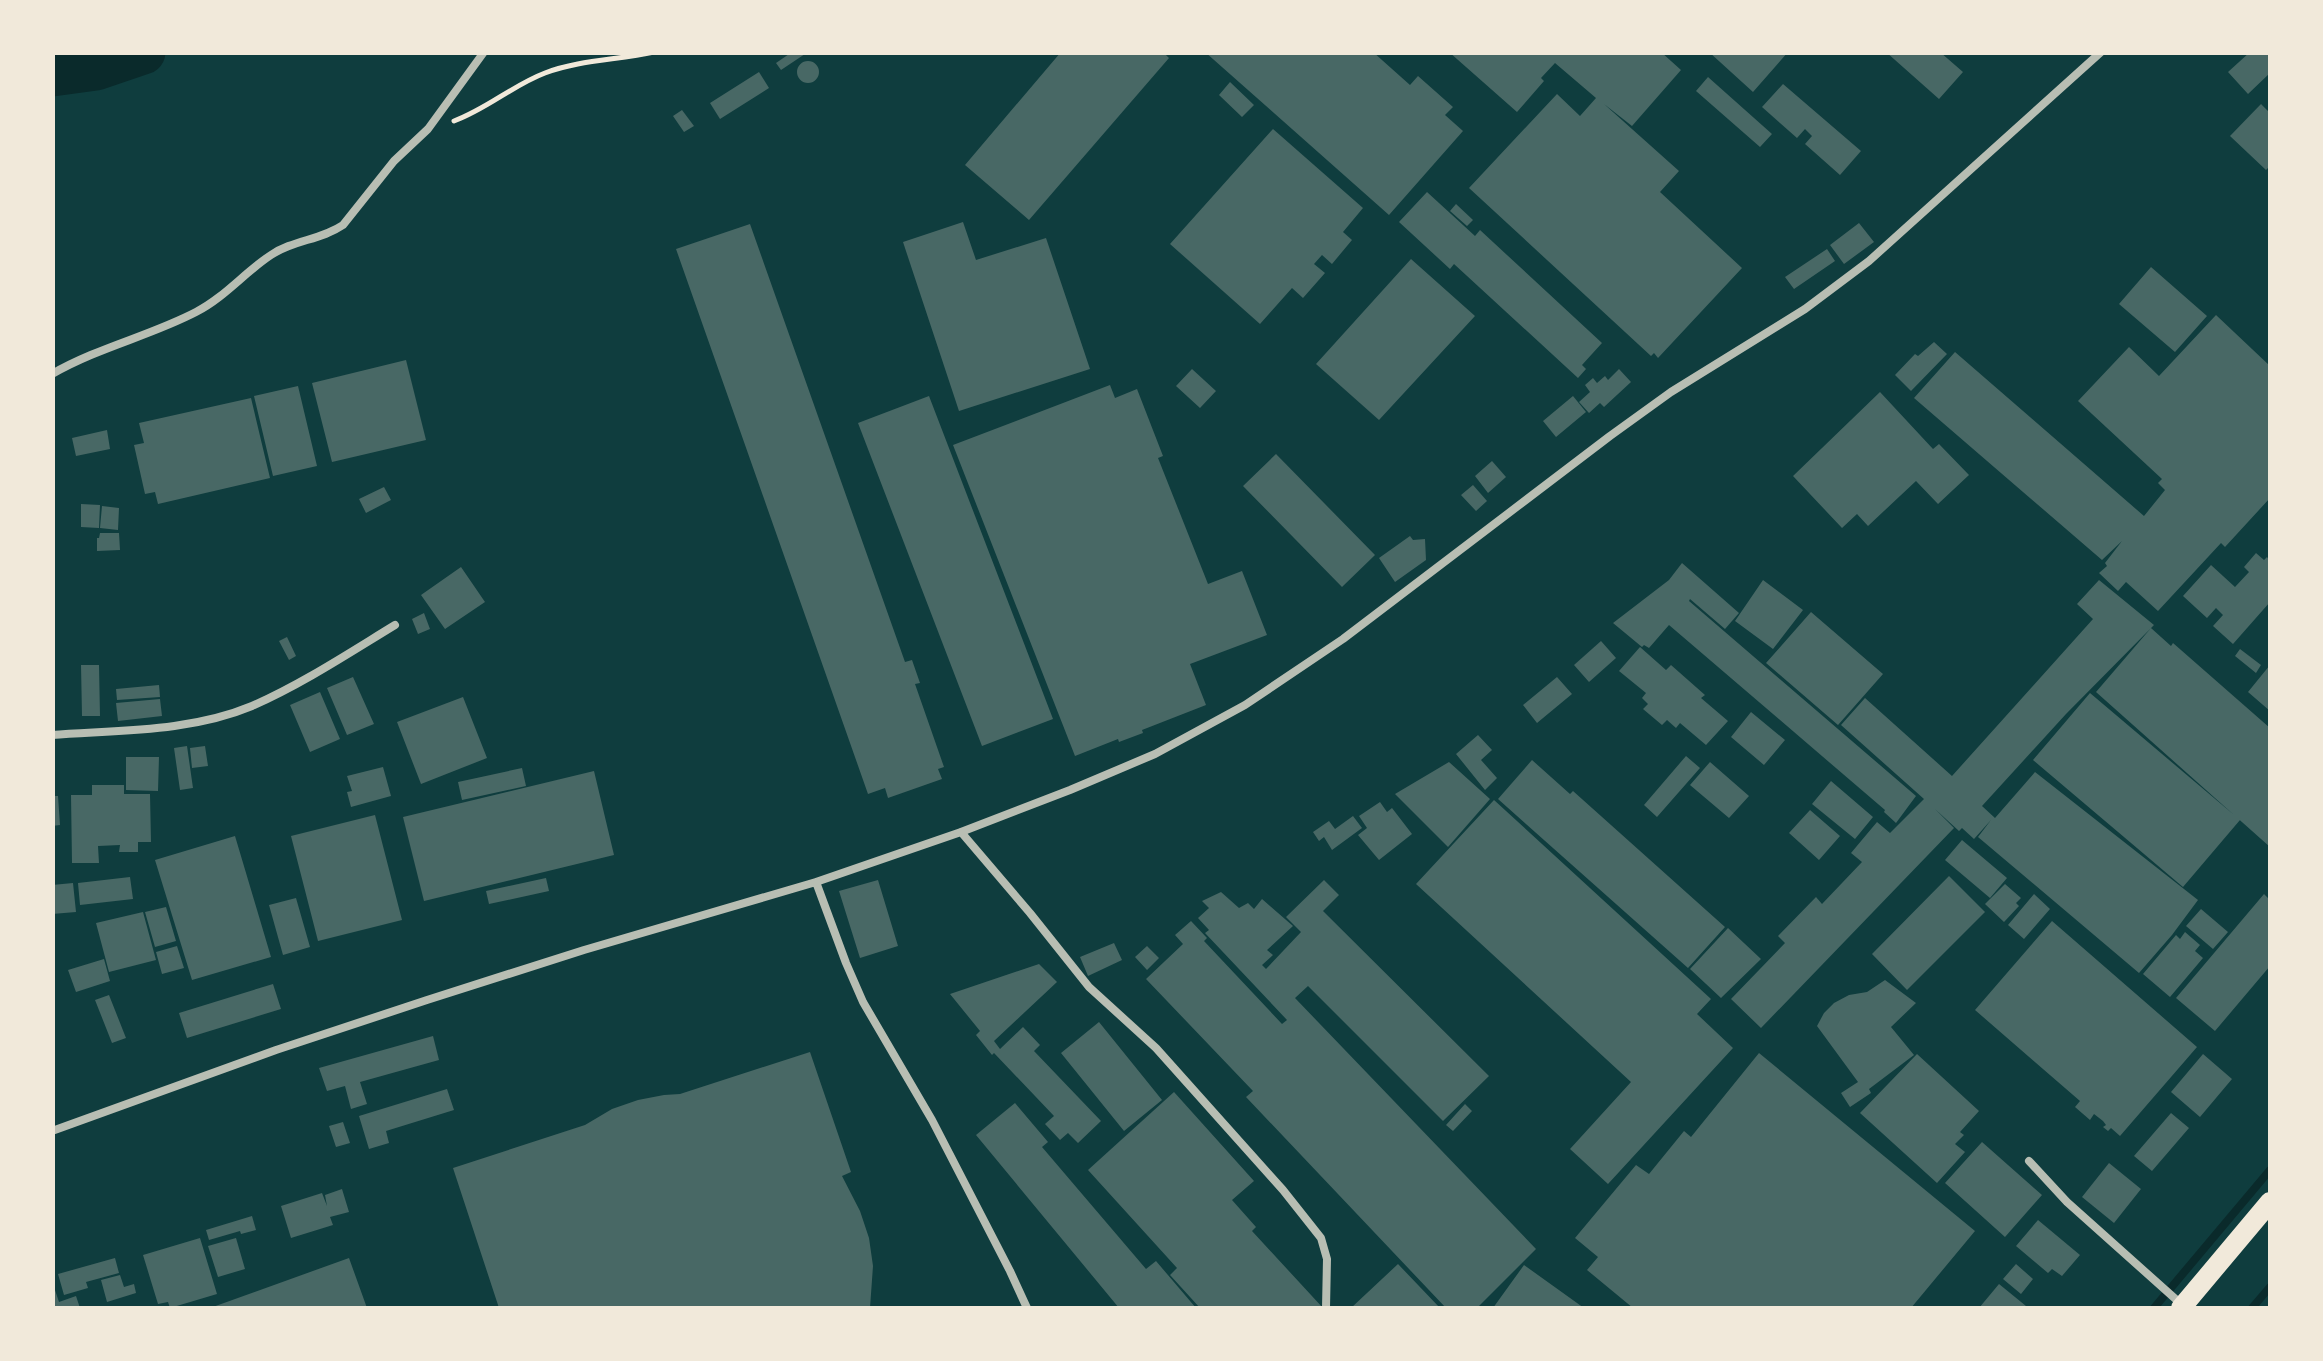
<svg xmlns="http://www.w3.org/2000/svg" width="2323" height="1361" viewBox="0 0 2323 1361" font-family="Karla,sans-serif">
<rect width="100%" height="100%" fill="#0f3d3e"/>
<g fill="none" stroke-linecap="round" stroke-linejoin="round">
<path stroke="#0a2a2b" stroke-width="8" d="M2154 1308 2270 1170
M2252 1308 2270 1287"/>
<path stroke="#0a2a2b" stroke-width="45" d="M52 74 96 68 143 52"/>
</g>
<path fill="#486865" d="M792 52H808L781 70 776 63Z
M1061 52H1163L1169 58 1029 220 965 165Z
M1205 52H1373L1410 85 1418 76 1453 107 1445 115 1463 131 1389 215Z
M1449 52H1661L1681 70 1632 126 1604 104 1679 171 1660 192 1742 268 1658 358 1654 353 1651 356 1469 188 1557 94 1580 116 1596 98 1555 63 1541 78 1544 81 1517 112Z
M1709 52H1788L1753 92Z
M1886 52H1940L1963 72 1939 99Z
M2250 52H2270V73L2248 94 2228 72Z
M797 72a11 11 0 1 1 22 0a11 11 0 1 1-22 0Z
M759 72 769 88 720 119 710 103Z
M1708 77 1772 134 1760 147 1696 91Z
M1230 82 1254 105 1242 117 1219 95Z
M1783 84 1861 151 1840 175 1805 144 1812 136 1805 129 1797 138 1762 107Z
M2261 104 2270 113V166L2266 170 2230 136Z
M682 110 694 126 684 132 673 116Z
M1273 129 1363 208 1343 232 1352 240 1332 264 1322 255 1314 264 1325 273 1303 298 1292 288 1260 324 1170 244Z
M1427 192 1475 236 1480 230 1602 343 1582 365 1586 369 1578 378 1454 264 1450 269 1399 222Z
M1456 204 1473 220 1467 226 1450 211Z
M963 222 976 260 1046 238 1090 369 959 411 903 242Z
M1859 223 1874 242 1844 264 1830 245Z
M750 224 905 662 912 660 920 683 915 684 944 767 938 769 942 779 888 798 885 788 868 794 676 249Z
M1827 249 1835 261 1794 289 1785 277Z
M1411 259 1475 316 1379 420 1316 364Z
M2151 267 2207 316 2175 352 2119 304Z
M2216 315 2270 366V498L2225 547 2221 543 2158 611 2126 582 2118 591 2099 573 2107 566 2105 563 2122 541 2102 560 1914 398 1955 352 2144 516 2165 490 2158 483 2162 479 2078 401 2129 347 2159 376Z
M1934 342 1947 354 1911 391 1895 375 1915 354 1918 356Z
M406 360 426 440 332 462 312 383Z
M1192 369 1216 391 1200 408 1176 386Z
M1619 369 1631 382 1604 407 1600 403 1589 413 1579 402 1590 392 1585 385 1593 378 1597 383 1605 376 1608 380Z
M1110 385 1115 398 1137 389 1163 456 1158 458 1208 584 1242 571 1267 635 1190 664 1206 705 1142 730 1143 733 1119 742 1118 739 1075 756 953 445Z
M298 386 317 466 273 476 254 396Z
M1880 392 1933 449 1939 444 1969 475 1938 504 1916 481 1868 526 1857 514 1842 528 1793 476Z
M929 396 1053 719 982 746 858 423Z
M1573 396 1586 412 1556 437 1543 421Z
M251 398 270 478 158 504 155 492 145 494 134 445 144 443 139 423Z
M107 430 110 449 76 456 72 438Z
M1276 454 1375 555 1342 587 1243 486Z
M1492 461 1506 477 1488 493 1475 476Z
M1473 485 1487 501 1476 511 1461 495Z
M384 487 391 500 366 513 359 499Z
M81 504 100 505 99 528 81 527Z
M102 506 119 508 118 530 100 528Z
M100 533H119L120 550 97 551V538H99Z
M1410 536 1413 540 1425 539 1426 560 1395 582 1379 558Z
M2256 553 2264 560 2267 557 2270 561V602L2233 644 2213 626 2223 615 2216 608 2207 618 2183 596 2211 565 2235 587 2249 572 2244 567Z
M1682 563 1739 613 1725 629 1690 599 1689 601 1916 796 1896 823 1884 812 1885 810 1669 625 1649 648 1644 645 1642 647 1613 623 1669 580Z
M461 567 485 602 445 629 421 595Z
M1763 580 1803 610 1773 649 1735 621Z
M2099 580 2154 625 2066 714 1982 806 1995 818 2035 772 2198 900 2172 935 2139 973 1978 837 1991 820 1974 839 1962 828 1959 831 1935 809 1954 828 1761 1028 1731 999 1785 943 1778 936 1816 897 1822 904 1862 862 1851 853 1877 822 1890 833 1924 799 1841 725 1865 698 1952 776 2093 619 2077 604Z
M1811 612 1883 674 1838 725 1766 663Z
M424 613 430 629 418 634 412 619Z
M2151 628 2171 646 2173 643 2270 728V847L2096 692Z
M287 637 296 656 289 660 279 641Z
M1601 641 1616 658 1589 682 1574 665Z
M1640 647 1666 670 1671 665 1705 695 1701 698 1728 721 1706 745 1680 723 1676 728 1667 720 1662 725 1643 709 1648 704 1642 698 1646 693 1619 671Z
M2240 649 2261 665 2256 673 2235 656Z
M81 665H99L100 716H82Z
M2270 665V711L2248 692Z
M353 677 374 724 347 735 327 688Z
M1557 677 1572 694 1537 723 1523 705Z
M159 685 160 697 117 700 116 689Z
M320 692 340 739 310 752 290 705Z
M2090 693 2240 820 2183 887 2033 760Z
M463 697 487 758 421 784 397 722Z
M160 699 162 716 118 721 116 703Z
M1751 712 1785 740 1764 765 1731 737Z
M1478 735 1492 750 1481 760 1497 778 1485 790 1456 754Z
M187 746 193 788 180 790 174 748Z
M205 746 208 766 192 768 190 748Z
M1686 756 1700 768 1657 817 1644 805Z
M126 757H159L158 791 126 790Z
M1532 760 1570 794 1573 791 1725 927 1688 968 1498 799Z
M1449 762 1490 799 1448 847 1395 794Z
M1710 762 1749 796 1729 818 1690 785Z
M383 767 391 796 351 807 347 792 352 791 347 776Z
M522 768 526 786 462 800 458 782Z
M594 771 614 855 424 901 403 817Z
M1831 781 1873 817 1855 839 1812 804Z
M92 785H124V794H150L151 842H138V852H119L120 845 98 846 99 863H72L71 795H92Z
M52 796H58L60 825 52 826Z
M1494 800 1711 999 1697 1014 1733 1048 1608 1184 1570 1149 1631 1082 1416 884Z
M1380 802 1387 812 1392 808 1412 834 1379 860 1358 835 1367 828 1359 816Z
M1810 810 1840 836 1819 860 1789 833Z
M375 815 402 920 318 941 291 836Z
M1353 816 1362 828 1332 850 1324 837 1319 841 1313 832 1329 821 1335 829Z
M235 836 271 957 192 980 155 860Z
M1962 840 2007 878 1990 898 1945 860Z
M1949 876 1985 912 1907 990 1872 954Z
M130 877 133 899 80 905 78 883Z
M546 878 549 891 489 904 486 891Z
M878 880 898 946 860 958 839 891Z
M1324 880 1339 895 1323 911 1489 1076 1443 1121 1308 986 1295 998 1536 1249 1477 1308H1446L1246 1097 1253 1091 1146 979 1183 944 1175 935 1191 921 1207 938 1204 941 1282 1024 1287 1020 1205 933 1209 930 1198 918 1209 908 1202 901 1221 892 1239 908 1248 903 1254 909 1262 899 1293 926 1267 950 1273 955 1262 965 1266 969 1301 932 1286 917Z
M73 883 76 912 52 914V885Z
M2005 884 2021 898 2016 903 2019 906 2004 922 1985 904Z
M2034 894 2050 909 2024 939 2008 925Z
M2264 894 2270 900V966L2215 1031 2176 998Z
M296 898 310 947 283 955 269 905Z
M166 907 176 941 155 947 145 912Z
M2201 909 2228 932 2213 949 2186 926Z
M143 912 156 960 109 972 96 923Z
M2052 921 2197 1047 2120 1136 2111 1128 2108 1131 2103 1127 2106 1125 2103 1121 2094 1114 2090 1120 2075 1107 2080 1101 1975 1010Z
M1728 928 1761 959 1721 998 1690 969Z
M2185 932 2200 945 2195 951 2203 958 2170 997 2143 974 2176 935 2180 939Z
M1114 943 1122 960 1088 976 1080 957Z
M177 946 184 968 162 974 156 952Z
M1147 946 1159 958 1147 970 1135 957Z
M104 959 110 981 76 992 68 970Z
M1039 964 1057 982 994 1041 1000 1049 1023 1027 1040 1045 1034 1051 1101 1121 1078 1143 1068 1133 1060 1140 1045 1124 1054 1116 994 1053 992 1055 976 1035 980 1031 950 994Z
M1885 980 1916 1003 1891 1027 1914 1055 1869 1089 1871 1093 1850 1107 1841 1093 1858 1082 1817 1026 1824 1013 1834 1003 1849 995 1867 992Z
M273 984 281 1009 187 1038 179 1013Z
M109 995 126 1038 112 1043 95 1000Z
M1099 1022 1162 1100 1124 1131 1061 1053Z
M433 1036 439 1060 360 1082 367 1104 351 1109 345 1086 327 1091 319 1068Z
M810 1052 851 1172 842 1176 860 1211 869 1238 873 1266 870 1308H499L453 1168 585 1125 612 1109 638 1100 664 1095 680 1094Z
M1759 1053 1975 1231 1911 1308H1633L1587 1270 1598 1257 1575 1238 1636 1165 1649 1174 1684 1131 1691 1137Z
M1917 1054 1979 1111 1960 1132 1964 1135 1955 1144 1965 1152 1937 1183 1860 1113Z
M2203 1054 2232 1079 2200 1117 2171 1092Z
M447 1089 454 1110 386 1131 389 1143 369 1149 359 1116Z
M1174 1092 1254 1181 1232 1200 1256 1227 1252 1231 1323 1308H1200L1170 1275 1177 1268 1088 1170Z
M1015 1103 1048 1142 1042 1147 1146 1269 1156 1261 1196 1308H1119L976 1135Z
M1465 1104 1472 1111 1453 1131 1446 1125Z
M2171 1113 2189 1128 2152 1171 2134 1156Z
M343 1122 350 1143 336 1147 329 1126Z
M1982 1142 2042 1195 2005 1237 1945 1183Z
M2109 1163 2141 1189 2114 1223 2082 1197Z
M342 1189 349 1212 330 1217 333 1225 291 1238 281 1206 322 1193 327 1206 325 1195Z
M252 1216 256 1230 241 1234 240 1231 209 1240 206 1230Z
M2038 1220 2080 1255 2062 1276 2052 1269 2048 1273 2016 1246Z
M200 1238 217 1294 170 1308 168 1302 158 1304 143 1255Z
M236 1238 245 1269 218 1277 208 1246Z
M115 1258 119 1273 86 1282 88 1288 64 1295 58 1274Z
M349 1258 367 1308H210Z
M1398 1264 1440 1308H1351Z
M2016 1264 2033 1279 2021 1294 2003 1279Z
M1524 1265 1584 1308H1493Z
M120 1275 124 1287 134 1284 136 1293 107 1302 101 1280Z
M53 1284 59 1302 76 1296 80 1308H52Z
M1999 1284 2026 1306 2024 1308H1979Z"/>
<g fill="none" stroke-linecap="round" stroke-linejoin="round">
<path stroke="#f1e9da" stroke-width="5" d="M454 121C487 109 513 85 545 73 579 60 618 60 654 52"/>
<path stroke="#b8beb3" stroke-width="8" d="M52 374C99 347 150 336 196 312 225 297 245 272 271 255 293 240 321 240 343 225L394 161 428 129 484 52
M52 735C119 730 190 732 252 706 302 684 349 653 395 625
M961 832 1030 913 1089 987 1156 1048 1283 1190 1321 1238 1327 1259 1326 1308
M816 882 846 963 863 1002 932 1120 1010 1271 1027 1308
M52 1131 276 1050 427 1000 584 950 816 882 961 832 1070 790 1155 754 1245 705 1343 639 1610 436 1671 392 1805 309 1869 261 2101 52
M2029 1161 2067 1202 2180 1303"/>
<path stroke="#f1e9da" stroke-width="20" d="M2181 1308 2270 1202"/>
</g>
<rect width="2323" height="1361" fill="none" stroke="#f1e9da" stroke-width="110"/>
</svg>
